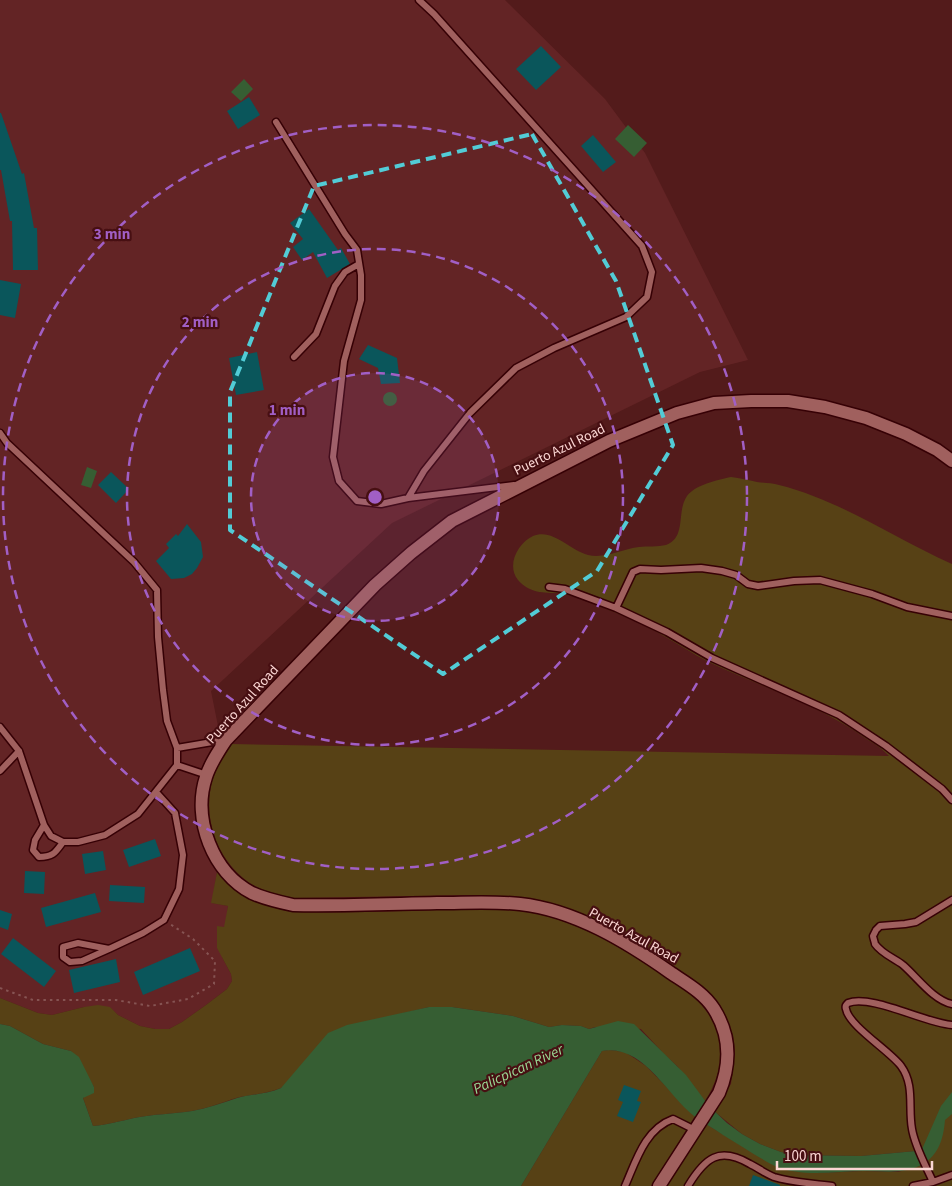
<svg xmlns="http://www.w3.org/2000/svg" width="952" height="1186" viewBox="0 0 952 1186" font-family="'Source Sans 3',sans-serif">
<rect width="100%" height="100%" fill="#531b1b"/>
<path fill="#632425" d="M0 0H505L605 99 645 153 748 360 700 372 392 523 211 691 220 736 206 758 199 776 195 801 196 818 202 843 211 862 217 872 212 903 228 906 222 957 231 974 232 981 227 989 206 1005 182 1022 169 1029H155L140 1026 118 1015 109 1007H84L52 1015 38 1013 0 998Z"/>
<path fill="#574115" d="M731 477C740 478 748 480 757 482 764 483 772 483 779 485 842 501 894 538 952 564V1186H667L706 1124 755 1154 819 1173 863 1171 898 1172 922 1165 916 1151 861 1156 796 1155 781 1152 760 1144 742 1134 714 1111 731 1084 735 1051 733 1035 720 1005 709 992 692 978 655 953 612 929 583 915 558 905 520 897 472 895 293 898C280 895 265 892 253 885 219 864 202 821 212 782 216 768 223 756 231 744L889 756C883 749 873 743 865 738 819 705 764 688 713 664 690 653 670 638 647 627 626 616 603 608 581 599 574 597 567 594 559 593 544 593 529 593 518 580 506 565 518 543 533 536 553 528 569 550 588 555 605 559 623 549 639 547 648 546 658 547 666 545 687 537 676 512 687 496 695 485 717 480 731 477Z
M217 872C240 896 259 905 292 912 337 913 383 912 428 910 459 910 489 908 519 911 573 917 623 948 667 978 681 988 697 997 707 1012 728 1042 723 1072 705 1101L677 1066 664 1054 641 1029 595 1027 589 1029 581 1026 562 1025 549 1027 513 1016 452 1007H429L380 1019 281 1088C267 1094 251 1094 236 1098 221 1103 208 1108 192 1111 173 1114 153 1114 134 1118 120 1121 107 1125 93 1126L83 1098 94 1087 71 1051 43 1044 10 1026 0 1024V998L38 1013 52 1015 84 1007 98 1005 110 1007 118 1015 140 1026 155 1029H169L182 1022 206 1005 227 989 232 981 231 974 217 948V926L224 927 228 906 211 903Z
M609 1050 625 1052 646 1066 695 1116 651 1186H521L602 1051Z"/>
<path fill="#365e33" d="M244 79 253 89 241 101 231 92Z
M628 125 647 143 634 157 615 139Z
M383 399a7 7 0 1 1 14 0a7 7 0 1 1-14 0Z
M87 467 97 471 91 488 81 485Z
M429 1007H452L513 1016 549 1027 562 1025 581 1026 589 1029 618 1021 634 1024 686 1075 709 1106 727 1123 742 1134 760 1144 781 1152 796 1155 861 1156 916 1151 923 1147 941 1106 952 1092V1114L945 1120C943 1146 934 1164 907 1170 893 1173 879 1171 865 1171 836 1171 803 1178 775 1166 757 1157 740 1145 723 1135 713 1128 703 1123 694 1116 666 1094 643 1044 602 1051L521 1186H0V1024L10 1026 43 1044 71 1051 79 1057 94 1087V1093L83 1098 93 1126C107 1125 120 1121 134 1118 153 1114 173 1114 192 1111 208 1108 222 1103 237 1098 252 1094 267 1094 281 1088L328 1033 347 1025Z"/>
<path fill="#0a565b" d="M541 46 561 67 536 90 516 69Z
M249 97 260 115 238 129 227 111Z
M0 113H1L22 174 24 173 34 228H37L38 270H13L12 221H10L1 170H0Z
M593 135 616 162 603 172 581 146Z
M309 209 338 250 341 248 350 264 327 278 313 252 302 260 293 247 303 239 290 223Z
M0 280 21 284 15 318 0 315Z
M368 345 397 358 400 383 381 384 378 368 359 359Z
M257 352 264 390 236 395 229 358Z
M111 472 129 489 116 503 98 485Z
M187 524 201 542 203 557 197 568 192 574 184 578 171 579 156 561 169 548 166 544 176 534 178 536Z
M155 839 161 856 129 867 123 850Z
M103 851 106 870 85 874 82 854Z
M25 871 45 872 44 894 24 893Z
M110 885 145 887 144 903 109 901Z
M95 893 101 912 46 927 41 908Z
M0 910 12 914 8 930 0 927Z
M13 938 56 971 44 987 1 954Z
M190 948 200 971 143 995 134 972Z
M116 959 120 982 74 993 69 970Z
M624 1085 641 1091 637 1101 641 1102 633 1122 617 1116 623 1102 618 1100Z
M753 1175 780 1185V1186H749Z"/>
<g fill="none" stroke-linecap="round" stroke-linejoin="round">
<defs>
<path id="service" d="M276 122 345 234 357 250 361 275V300L344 361 333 457 339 481 357 501 381 504 408 498 424 471 470 413 516 368 554 348 626 317 647 297 652 272 642 246 434 14 419 0
M294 357 316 334 335 286 345 272 359 264
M0 433 7 443 134 562 157 590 158 637 163 690 167 721 177 748V765L138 814 105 835 78 842H63L51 836 44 825 19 751 0 727
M408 498 514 485
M549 587 565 589 616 608 667 632 712 658 839 715 886 746 942 789 952 800
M616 608 633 572 640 569 661 570 701 568 722 571 736 575 748 584 758 586 794 581 820 580 872 594 907 607 952 616
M177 748 224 740
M177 765 207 775
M0 771 19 751
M44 825 35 840 33 850 39 857C53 857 55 853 63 842
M952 900 916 922 905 924 880 926 876 930 873 936C873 937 875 943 875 944 882 954 894 958 903 965 917 977 934 1001 952 1004
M109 949 82 961 70 962 63 957V947L78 943 109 949 143 933 164 920 179 889 183 855 175 813 156 792
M933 1182C926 1166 915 1147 912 1129 908 1108 915 1085 901 1066 890 1051 849 1026 846 1009 845 1006 846 1005 848 1003 871 994 925 1023 952 1025
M625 1186C636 1161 645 1129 673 1119L695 1130
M688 1186C705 1158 719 1146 750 1164 758 1168 766 1174 774 1177 793 1183 813 1183 832 1186
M913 1186 933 1182 952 1175"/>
<path id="minor" d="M659 1186 719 1093C731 1064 731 1036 714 1009 704 993 686 983 671 973 627 942 575 910 520 904 493 901 465 903 437 903 389 904 341 906 293 905 279 902 265 899 252 893 213 873 192 819 206 777 210 764 218 752 226 740L375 585 411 553 452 521 609 441 677 413 714 403 751 401H788L825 407 866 418 906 434 937 450 952 461"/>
</defs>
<use href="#service" stroke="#360005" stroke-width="9"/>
<use href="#minor" stroke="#360005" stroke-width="15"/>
<path stroke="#865453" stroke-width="2" stroke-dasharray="2.5 4" stroke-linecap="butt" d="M0 988 33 1000H116L150 1006 188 999 214 984 215 961 193 939 170 924"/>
<use href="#service" stroke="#a0605e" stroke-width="6"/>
<use href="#minor" stroke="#a0605e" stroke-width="12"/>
</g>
<path fill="none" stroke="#52ccd6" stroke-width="4" stroke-dasharray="10 6" stroke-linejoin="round" d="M532 134 616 281 673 445 597 571 443 674 230 530V392L314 186Z"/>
<circle cx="375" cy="497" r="124" fill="#a15fc5" fill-opacity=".12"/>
<g fill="none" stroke="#a15fc5" stroke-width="2.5" stroke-dasharray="9 6">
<circle cx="375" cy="497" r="124"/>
<circle cx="375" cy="497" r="248"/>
<circle cx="375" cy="497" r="372"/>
</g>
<g text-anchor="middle" stroke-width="4.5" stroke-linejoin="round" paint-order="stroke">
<g font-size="14" fill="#fbd6d3" stroke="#470f12">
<text transform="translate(559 449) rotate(-26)" y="5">Puerto Azul Road</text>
<text transform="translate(242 704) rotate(-48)" y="5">Puerto Azul Road</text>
<text transform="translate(634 935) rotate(29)" y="5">Puerto Azul Road</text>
</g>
<g font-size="15" font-style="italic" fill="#9ad995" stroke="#470f12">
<text transform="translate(518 1069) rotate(-25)" y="5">Palicpican River</text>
</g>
</g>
<circle cx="375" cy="497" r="8" fill="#a15fc5" stroke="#470f12" stroke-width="2.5"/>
<g font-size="15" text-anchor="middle" font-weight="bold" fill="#a15fc5" stroke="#470f12" stroke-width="4.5" stroke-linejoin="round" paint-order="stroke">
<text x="112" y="239">3 min</text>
<text x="200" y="327">2 min</text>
<text x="287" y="415">1 min</text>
</g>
<path d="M777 1161v8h155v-8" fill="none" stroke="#fbd6d3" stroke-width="2.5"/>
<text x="784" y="1161" font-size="15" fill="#fbd6d3" stroke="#470f12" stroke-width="4" paint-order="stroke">100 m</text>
</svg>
